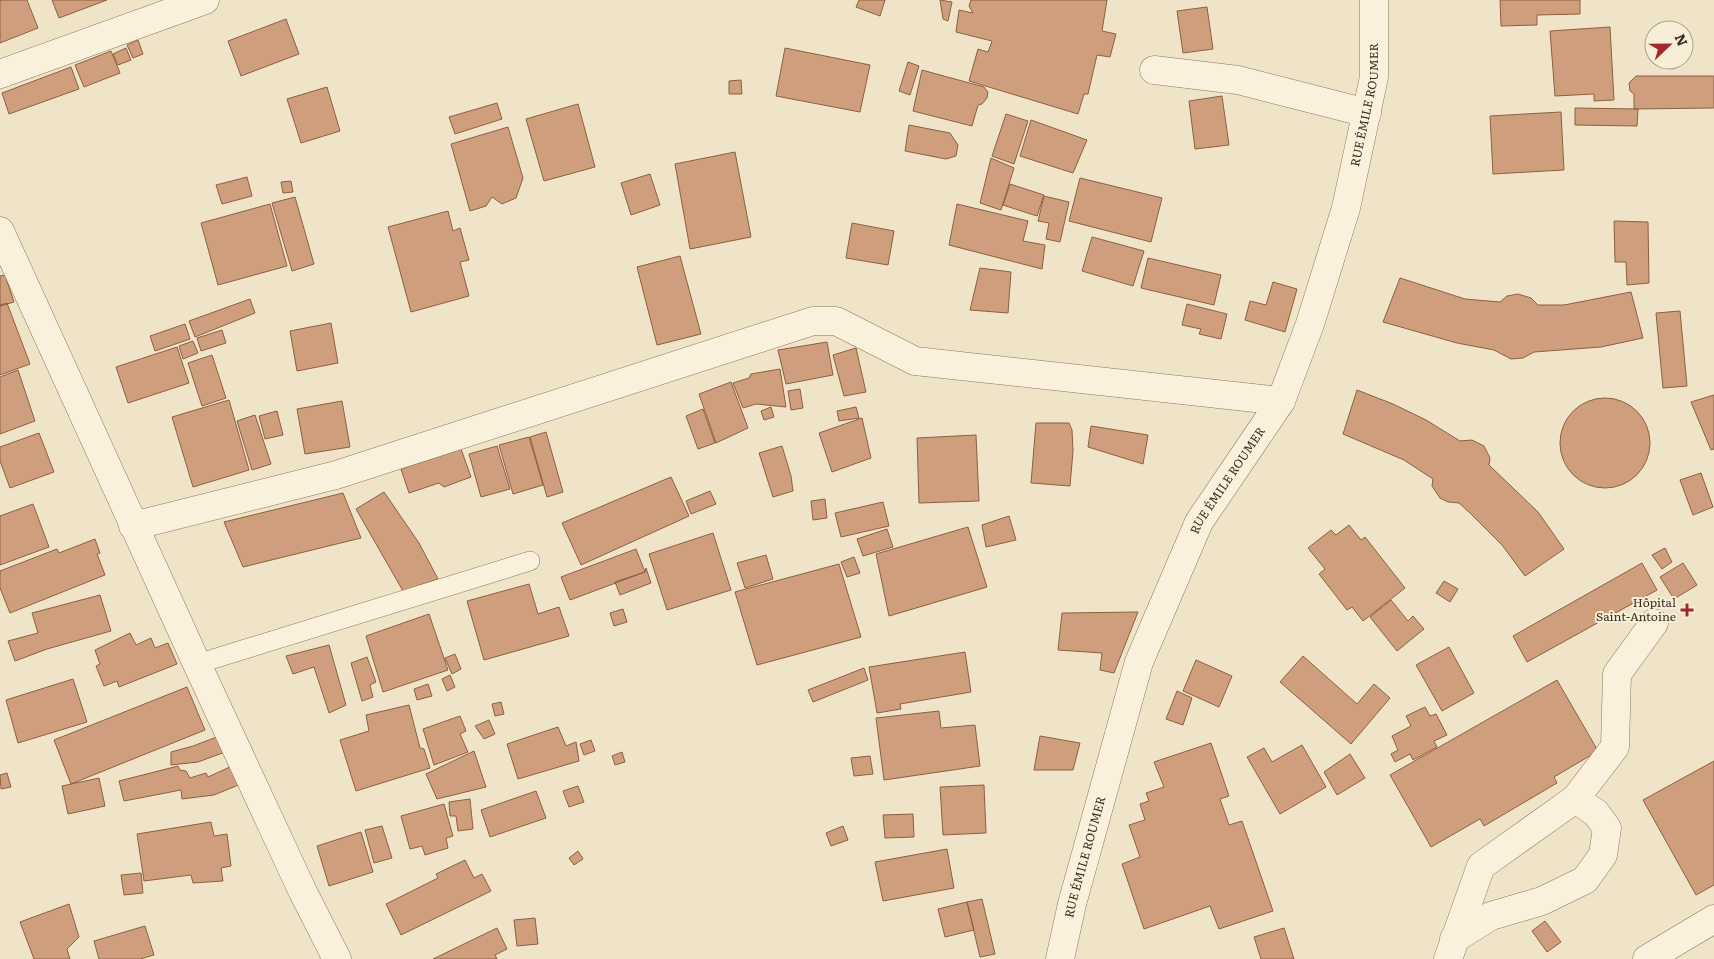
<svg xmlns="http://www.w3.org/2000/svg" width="1714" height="959" viewBox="0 0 1714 959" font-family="Literata,serif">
<rect width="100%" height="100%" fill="#f0e4c8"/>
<path fill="#cf9f7d" stroke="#8d5f41" d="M3 0H27L38 28 0 43V1Z
M52 0H107L59 18Z
M859 0H885L880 16 856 7Z
M940 0 952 2 948 21 943 19Z
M971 0H1107L1102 31 1116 34 1110 57 1097 55 1088 94H1084L1078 114 969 81 978 49 988 52 992 41 956 32 959 10 973 13 969 6Z
M1500 0H1580V14L1537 15V25L1501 26Z
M1207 7 1213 49 1183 53 1177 11Z
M286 19 299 54 241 76 228 41Z
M1610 27 1614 100 1594 101V94L1555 96 1550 31Z
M138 40 143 54 133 58 127 45Z
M126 48 131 60 118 65 113 54Z
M785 48 870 65 860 112 776 96Z
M111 51 120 73 84 87 75 65Z
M908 62 919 66 910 95 899 91Z
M71 67 79 89 9 114 2 93Z
M922 70 984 87 988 92 987 98 982 104 978 105 972 126 913 111Z
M1636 76H1714V108L1634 109V94L1630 91 1629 83Z
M741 80 742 94H729V81Z
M327 87 340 131 301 143 287 99Z
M1222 96 1229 145 1195 149 1189 101Z
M497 103 502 119 455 134 449 117Z
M578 104 595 167 544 181 526 119Z
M1575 108 1638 109 1637 126 1575 125Z
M1561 112 1564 170 1493 174 1490 116Z
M1006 114 1028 121 1014 164 992 156Z
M1031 120 1087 140 1073 173 1020 156Z
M909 125 950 133 958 145 956 156 946 159 905 151Z
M508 127 523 178 516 198 502 204 492 197 486 206 470 211 451 144Z
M735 152 751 237 690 249 675 164Z
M991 158 1014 168 1001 210 980 203Z
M650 174 660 205 631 215 621 183Z
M247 177 252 196 222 204 216 185Z
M1080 178 1162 198 1151 242 1069 221Z
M291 181 293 192 283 193 281 182Z
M1010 184 1044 195 1037 216 1003 205Z
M1044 196 1069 202 1060 242 1046 239 1049 223 1038 221Z
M295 197 314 264 292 271 272 203Z
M270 204 287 266 218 285 201 223Z
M957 204 1028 221 1023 241 1045 245 1042 269 949 245Z
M448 211 453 231 460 228 469 260 460 262 469 296 411 312 388 227Z
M1614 221 1648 222 1649 283 1627 285 1626 262H1615Z
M852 223 894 231 888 265 846 258Z
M1092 237 1144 251 1133 286 1082 271Z
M680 256 701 334 657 345 637 267Z
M1148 258 1221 275 1214 305 1141 288Z
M980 268 1011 272 1008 313 970 310Z
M5 275 14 302 0 306V276Z
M1400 278 1465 299 1500 302 1507 296 1518 294 1531 298 1538 305H1564L1631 292 1643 338 1601 347 1534 352 1523 358 1511 359 1494 350 1457 343 1383 322Z
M1273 282 1297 289 1285 332 1245 320 1250 301 1266 305Z
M250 299 255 313 195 337 189 321Z
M7 303 30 364 0 375V305Z
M1187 304 1227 314 1221 339 1199 334 1201 329 1182 325Z
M1680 311 1687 386 1663 388 1656 313Z
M331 323 338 363 297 371 290 331Z
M185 324 190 339 155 351 150 336Z
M222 330 226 343 201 351 197 338Z
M193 341 198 353 183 359 179 346Z
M827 342 833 375 786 384 778 350Z
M177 347 189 383 128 403 116 367Z
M856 348 866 392 844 396 833 355Z
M212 355 226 398 202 406 188 363Z
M780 369 786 407 756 404 743 408 733 383 749 378 751 374Z
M18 370 35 421 0 434V377Z
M731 382 748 428 716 443 699 394Z
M800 389 803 408 791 410 788 391Z
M1357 390 1393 404 1426 420 1460 441 1472 440 1484 446 1490 458 1489 465 1538 512 1564 549 1525 576 1502 545 1471 514 1459 503 1448 502 1440 498 1432 486 1433 479 1404 460 1343 434Z
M1714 395V449L1711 450 1691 402Z
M1560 443a45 45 0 1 1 90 0a45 45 0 1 1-90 0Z
M229 400 249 470 193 487 172 417Z
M342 401 350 447 305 454 297 409Z
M771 407 774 417 764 420 761 411Z
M856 407 859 418 839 421 837 411Z
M703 409 715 443 698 449 686 416Z
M277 411 283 435 265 439 259 416Z
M255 415 271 464 252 470 237 421Z
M862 418 871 458 832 472 819 433Z
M1036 423H1069L1072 430 1073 451 1070 486 1031 483Z
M1091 426 1148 435 1143 464 1088 447Z
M546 432 563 492 547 497 530 437Z
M39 433 54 472 10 488 0 461V447Z
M976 435 979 501 919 503 917 438Z
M529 437 543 485 513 494 499 445Z
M497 446 510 489 481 497 469 454Z
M782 446 791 476 793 491 773 497 759 453Z
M461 449 471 477 444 487 439 483 409 493 401 469Z
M1701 473 1713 507 1693 515 1680 480Z
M671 477 689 516 581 565 562 523Z
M710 491 716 504 691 514 686 501Z
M384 492 419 543 438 579 403 591 356 509Z
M343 493 361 538 243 567 224 522Z
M825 499 827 518 813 520 811 501Z
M883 502 889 526 841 537 835 513Z
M33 504 49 547 0 565V516Z
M1009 516 1016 540 986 547 982 525Z
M1349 525 1361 540 1365 537 1405 588 1363 621 1352 607 1347 610 1319 574 1325 569 1308 548 1331 530 1336 535Z
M968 527 987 587 889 616 876 554Z
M887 529 893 547 863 556 857 539Z
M713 533 731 590 667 610 649 554Z
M95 539 100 553 97 554 105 575 10 613 0 588V571L57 549 59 553Z
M1665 548 1672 562 1662 569 1652 555Z
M636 549 645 572 570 600 561 577Z
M766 555 773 579 745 588 737 563Z
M854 557 860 573 847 577 841 562Z
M1642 563 1657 590 1527 662 1513 636Z
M1683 563 1697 585 1674 599 1660 577Z
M839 564 861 637 757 665 735 592Z
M646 568 651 583 620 595 615 582 645 572Z
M1444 581 1458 589 1450 602 1436 593Z
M529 584 538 614 559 607 569 636 484 660 467 601Z
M100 595 111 631 47 649 15 661 8 641 38 633 32 613Z
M1391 600 1408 621 1413 616 1424 629 1397 651 1370 617Z
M623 609 627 622 614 626 610 613Z
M1138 612 1114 673 1100 670 1102 653 1058 650 1062 613Z
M429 614 448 670 383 692 366 636Z
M130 633 136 645 151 638 155 648 168 643 177 664 119 687 117 681 104 686 96 666 100 664 95 650Z
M329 645 346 705 329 713 314 667 293 674 286 656Z
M1449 647 1474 693 1442 711 1416 665Z
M965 652 971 692 900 704 901 709 877 713 869 667Z
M455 654 461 669 452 674 445 658Z
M1303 656 1357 704 1374 684 1390 698 1351 744 1280 682Z
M367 657 376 682 370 685 373 697 362 701 351 663Z
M1196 660 1232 676 1219 707 1183 691Z
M864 668 868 680 813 702 808 690Z
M450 675 455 687 447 691 442 679Z
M73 679 87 722 18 743 6 700Z
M1557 680 1598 751 1554 777 1557 783 1484 826 1480 819 1431 847 1390 775Z
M428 684 432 696 417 700 414 689Z
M187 687 205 730 71 784 54 740Z
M1177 691 1192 698 1183 725 1166 719Z
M501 702 504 714 495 716 492 704Z
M409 705 420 748 424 749 430 768 356 791 340 740 369 731 366 715Z
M1425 707 1430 716 1436 714 1447 735 1434 741 1437 747 1413 760 1410 754 1395 762 1391 754 1398 750 1392 736 1411 726 1406 716Z
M939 711 941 728 975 725 980 766 884 780 876 718Z
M460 716 466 731 460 734 468 752 434 765 423 729Z
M489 720 495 734 484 739 475 726Z
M558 727 566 746 576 742 579 761 518 779 507 744Z
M222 735 228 751 198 762 171 765V752L193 746Z
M1040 736 1080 743 1073 770H1034Z
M591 740 595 751 584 755 580 744Z
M1211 743 1229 796 1220 799 1229 825 1242 821 1273 911 1219 929 1210 906 1144 929 1122 864 1140 857 1129 825 1145 820 1140 804 1149 801 1146 793 1164 787 1154 762Z
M1302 745 1326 787 1280 814 1247 757 1264 748 1272 762Z
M474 751 486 787 437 799 426 774Z
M622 752 625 762 615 765 612 756Z
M1350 754 1365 778 1337 795 1324 772Z
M870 756 873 774 854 776 851 758Z
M1714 761V885L1696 895 1643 800Z
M178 766 180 770 186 771 190 778 206 773 208 777 232 766 241 784 214 795 182 799 181 790 124 801 119 781Z
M7 773 11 787 1 789 0 775Z
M99 778 105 806 68 814 62 786Z
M984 785 986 833 943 835 940 787Z
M578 786 584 802 569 807 563 791Z
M536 791 546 818 490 837 481 810Z
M470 799 473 829 458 831 456 816H450L449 802Z
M444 804 453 836 446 838 448 848 425 855 422 846 410 849 401 816Z
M913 814 914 837 885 838 883 815Z
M211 822 214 836 227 834 231 866 221 868 223 881 193 883 191 875 144 881 137 834Z
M382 826 392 858 374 863 365 830Z
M843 826 848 840 831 846 826 833Z
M361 832 373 872 329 886 317 846Z
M947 849 954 888 883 901 875 862Z
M578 851 583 859 574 865 569 858Z
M465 860 474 878 482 874 491 891 401 935 386 904 438 878 436 874Z
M141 873 143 893 124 895 121 875Z
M982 899 995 954 980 957 967 902Z
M967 902 974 930 945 937 938 909Z
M69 904 79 937 67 949 70 959H34L20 922Z
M535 918 538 944 517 946 514 920Z
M1545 921 1561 942 1547 952 1532 931Z
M145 926 154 955 140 959H99L94 941Z
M497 928 507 949 495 955 497 959H433Z
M1284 928 1294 959H1261L1254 937Z"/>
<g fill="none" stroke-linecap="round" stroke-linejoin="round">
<defs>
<path id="service" d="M197 664 530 561"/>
<path id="minor" d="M0 74 205 0
M133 526 336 475 813 321H836L915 361 1281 401
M1575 799 1615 747 1617 674 1654 623
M1448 959 1481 866 1575 799 1596 813 1607 828 1603 855 1585 880 1542 901 1491 916 1454 939
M1647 959 1714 919"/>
<g id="tertiary">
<path d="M1154 70 1238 80 1367 113"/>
<path d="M0 231 197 664 302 890 337 959"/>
<path id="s1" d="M1060 959 1072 904 1139 662 1199 522 1281 401 1310 324 1346 208 1374 77V0"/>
</g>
</defs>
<use href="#service" stroke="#8d765c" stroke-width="20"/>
<use href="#minor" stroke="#8d765c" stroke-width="29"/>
<use href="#tertiary" stroke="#8d765c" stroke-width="29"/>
<use href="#service" stroke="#faf1dc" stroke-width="19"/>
<use href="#minor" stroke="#faf1dc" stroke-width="28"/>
<use href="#tertiary" stroke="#faf1dc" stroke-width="28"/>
</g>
<path fill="#9e2a2b" stroke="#f7eed8" stroke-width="2" d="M1684.5 602.5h5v5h5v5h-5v5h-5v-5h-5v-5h5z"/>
<g text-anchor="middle" stroke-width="4" stroke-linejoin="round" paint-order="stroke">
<g font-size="12" fill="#3d2e20" stroke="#f7eed8">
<text dy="4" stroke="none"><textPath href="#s1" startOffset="915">RUE ÉMILE ROUMER</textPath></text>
<text dy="4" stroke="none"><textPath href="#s1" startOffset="510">RUE ÉMILE ROUMER</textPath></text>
<text dy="4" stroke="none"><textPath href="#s1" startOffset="105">RUE ÉMILE ROUMER</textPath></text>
</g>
<g font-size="12" fill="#3d2e20" stroke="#f7eed8" text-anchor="end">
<text x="1676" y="607">Hôpital<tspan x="1676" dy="14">Saint-Antoine</tspan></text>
</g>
</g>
<g transform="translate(1669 45) rotate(68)"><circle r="24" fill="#f7eed8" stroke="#ada18e"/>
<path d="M0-4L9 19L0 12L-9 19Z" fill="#9e2a2b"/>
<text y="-8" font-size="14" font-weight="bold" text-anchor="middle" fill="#3d2e20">N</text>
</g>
</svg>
